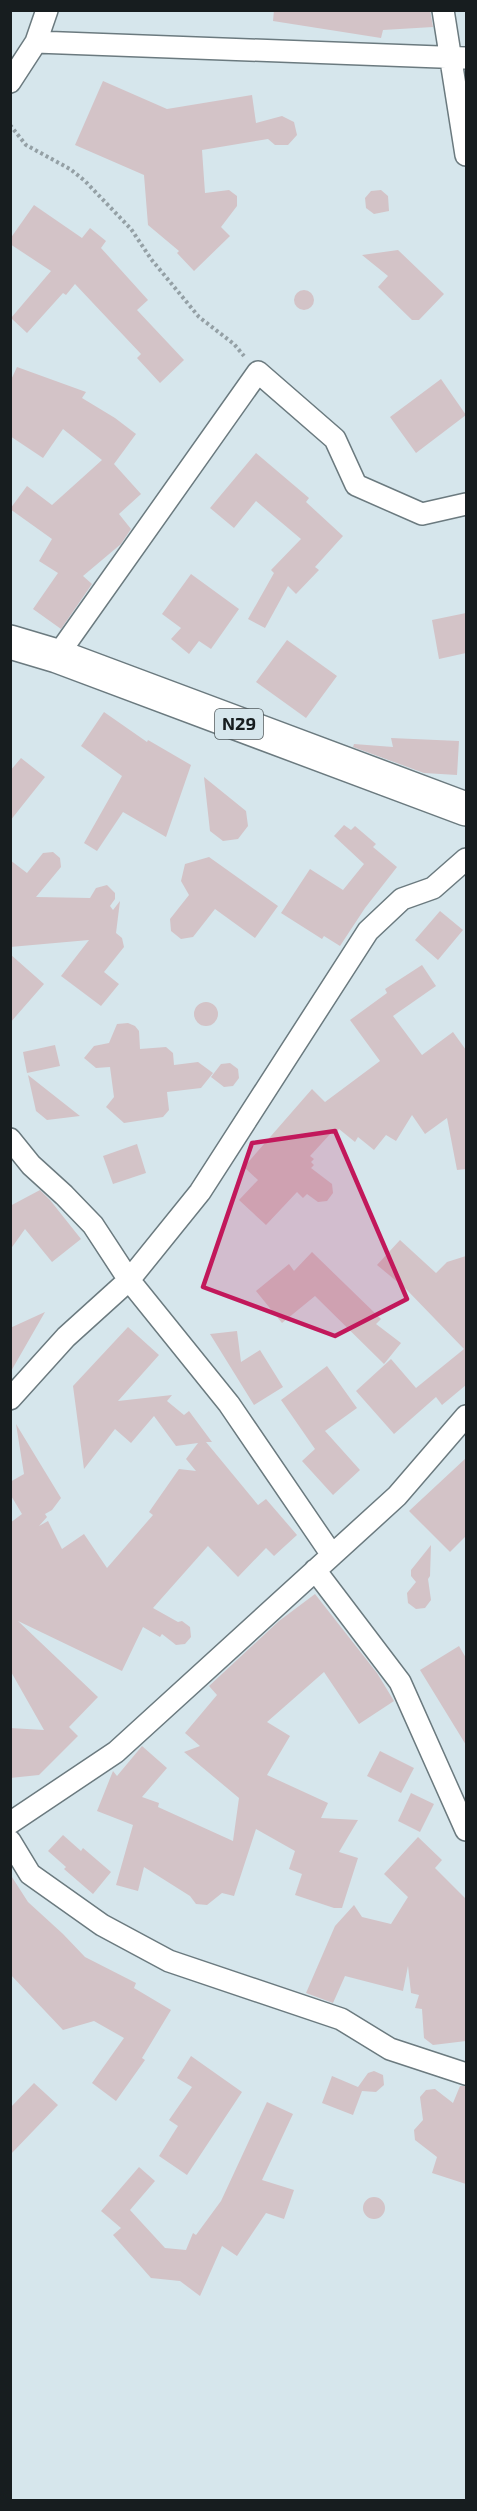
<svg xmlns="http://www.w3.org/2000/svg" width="477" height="2511" viewBox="0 0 477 2511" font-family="'Exo 2',sans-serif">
<rect width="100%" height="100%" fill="#d6e6ec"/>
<path fill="#d3c3c7" d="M274 10H430L433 27 383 30 381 38 273 21Z
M103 81 167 109 252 95 256 123 282 116 294 122 297 135 288 145H275L268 139 202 150 205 193 229 190 237 196V206L221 227 230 236 194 271 177 253 179 251 148 225 144 175 75 145Z
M381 190 388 196 389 211 374 214 366 208 365 198 371 191Z
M34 205 82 238 90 228 106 241 101 248 148 300 137 310 184 360 160 383 137 358 141 354 75 284 66 295 63 293 27 333 11 318 51 271 10 244V239Z
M398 250 444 294 419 320H412L378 287 388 276 362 255Z
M294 300a10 10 0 1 1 20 0a10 10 0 1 1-20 0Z
M17 367 86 392 82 398 115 418 136 434 114 464 141 494 119 514 131 529 121 544 83 576 92 584 61 629 33 609 58 573 39 561 52 539 10 509 27 486 52 505 102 460 63 429 43 458 10 436V382Z
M441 379 466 415 416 453 390 417Z
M256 453 309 498 306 502 343 536 315 567 319 570 296 594 288 586 265 628 248 619 274 573 271 570 301 539 256 501 234 528 210 508Z
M191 574 239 609 211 649 199 641 189 654 171 639 181 628 162 614Z
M466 613V653L439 659 432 620Z
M287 640 337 676 306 718 256 682Z
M104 712 147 742 148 740 191 765 166 837 123 812 97 851 84 843 122 776 81 746Z
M391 738 459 741 457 775 424 773 353 747 354 744 393 747Z
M21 758 45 777 10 821V771Z
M204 777 246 811 248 826 238 839 223 841 210 831Z
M344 825 351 830 355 826 376 844 373 847 397 867 365 908 340 946 324 936 322 939 281 913 310 869 343 890 364 864 334 836Z
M53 852 60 858 61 867 36 897 90 898 96 888 107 885 115 893V899L110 906 113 910 120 901 116 933 122 938 124 947 104 972 119 984 101 1006 61 976 89 940 10 947V860L27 873 43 853Z
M209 857 278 906 255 938 215 909 193 937 181 939 171 931 170 919 189 895 181 881 185 864Z
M440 911 463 930 438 960 415 940Z
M10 954 44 984 10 1023Z
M422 965 436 986 393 1016 422 1055 453 1032 466 1050V1169L457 1170 447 1118 425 1134 412 1115 396 1141 386 1135 374 1150 358 1137 355 1142 339 1129 335 1134 332 1132 310 1156 314 1159 311 1162 314 1165 311 1168 332 1184 333 1193 327 1201 318 1202 307 1194 303 1198 297 1192 266 1225 239 1200 258 1180 244 1167 312 1089 325 1102 380 1061 350 1020 387 993 385 989Z
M194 1014a12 12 0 1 1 24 0a12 12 0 1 1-24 0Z
M128 1023 135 1026 139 1031 140 1049 166 1047 173 1053 174 1065 198 1062 213 1073 201 1088 167 1092 169 1110 163 1117 124 1123 106 1107 114 1097 110 1067 96 1068 84 1058 94 1046 109 1043 117 1024Z
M55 1045 60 1066 27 1073 23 1052Z
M230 1063 238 1069 239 1078 233 1086 224 1087 211 1077 221 1064Z
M28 1075 80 1116 47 1120 36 1111Z
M137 1144 146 1173 113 1184 103 1156Z
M40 1190 50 1200 81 1239 52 1262 25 1229 10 1250V1206Z
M400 1240 436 1273 447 1262 466 1256V1385L442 1405 436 1397 394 1434 356 1391 391 1359 416 1388 464 1349 406 1289 377 1265Z
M312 1252 381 1319 376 1324 401 1343 384 1364 315 1296 282 1323 256 1291 289 1264 294 1271Z
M45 1312 10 1373V1328Z
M128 1327 159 1355 118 1401 172 1395 167 1401 184 1415 189 1411 212 1442H206L258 1505 266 1499 297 1535 274 1556 266 1548 238 1577 208 1546 153 1608 178 1622 182 1621 190 1627 191 1637 185 1644 176 1645 162 1634 160 1637 143 1627 122 1671 18 1621 98 1697 69 1727 78 1736 39 1775 10 1778V1728L44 1730 10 1670V1523L22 1514 10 1494V1482L24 1474 16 1424 61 1498 52 1510 45 1514 47 1517 39 1526 48 1521 62 1549 84 1534 107 1568 153 1515 149 1512 179 1469 196 1471 186 1459 198 1443 176 1446 154 1416 131 1443 115 1429 84 1469 73 1386Z
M237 1331 241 1362 260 1350 283 1387 254 1405 210 1334Z
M327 1366 357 1408 325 1431 360 1470 333 1495 302 1461 315 1449 281 1400Z
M466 1458V1536L450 1552 409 1511Z
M431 1545 430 1576 428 1579 431 1600 425 1608 416 1609 408 1603 407 1593 416 1582 411 1576V1570Z
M315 1594 377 1673 394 1701 359 1724 324 1672 267 1722 290 1736 267 1775 328 1803 321 1818 358 1820 339 1852 358 1858 342 1908H334L295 1895 302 1874 289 1869 295 1851 256 1829 234 1896 222 1893 207 1905 196 1904 190 1896 144 1867 138 1891 116 1885 133 1825 97 1811 113 1771 117 1776 142 1746 167 1768 142 1797 159 1803 158 1807 233 1841 239 1798 184 1752 200 1746 185 1733 217 1695 209 1686 279 1621Z
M459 1646 466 1658V1745L420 1670Z
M380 1751 414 1768 401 1793 367 1776Z
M411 1793 434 1804 420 1832 398 1821Z
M63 1835 81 1851 83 1848 111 1872 93 1894 64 1869 66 1867 48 1851Z
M418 1837 442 1860 435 1868 466 1899V2041L433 2045 424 2038 422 2009 415 2008 419 1995 411 1993 408 1966 403 1991 345 1976 333 2003 306 1993 335 1926 354 1905 362 1917 391 1924 408 1897 384 1874Z
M10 1874 28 1902 63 1934 85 1957 136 1983 134 1988 171 2010 142 2058 145 2060 116 2101 92 2083 124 2038 94 2021 63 2030 10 1974Z
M191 2056 242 2092 187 2175 159 2156 178 2126 169 2120 192 2087 177 2078Z
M374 2071 383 2075 384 2085 376 2092 362 2091 353 2115 322 2103 332 2076 358 2087 368 2073Z
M34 2083 58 2105 10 2155V2108Z
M460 2086H466V2184L432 2173 437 2157 415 2140 414 2130 423 2120 420 2097 426 2090 435 2089 453 2103Z
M267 2102 293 2114 262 2180 294 2190 284 2219 266 2213 237 2256 222 2246 200 2296 180 2281 151 2278 113 2235 121 2228 101 2211 139 2167 155 2181 130 2210 165 2248 186 2250 193 2233 196 2235 221 2201Z
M363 2208a11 11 0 1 1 22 0a11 11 0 1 1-22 0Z"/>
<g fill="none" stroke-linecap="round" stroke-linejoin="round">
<defs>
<path id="minor" d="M443 10 466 155
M36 42 466 58
M10 82 36 42 47 10
M57 656 258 372 335 439 356 485 422 514 466 504
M10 1139 31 1165 64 1195 93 1225 129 1280 229 1404 332 1555
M10 1399 66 1337 129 1280 200 1192 368 931 402 899 433 888 466 859
M315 1570 400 1682 466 1830
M10 1823 116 1752 397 1496 466 1416
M10 1841 30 1874 102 1925 169 1961 341 2019 390 2049 466 2074"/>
<path id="primary" d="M10 642 57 656 466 809"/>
</defs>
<use href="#minor" stroke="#6b7a7f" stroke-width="24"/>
<use href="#primary" stroke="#6b7a7f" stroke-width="36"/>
<path stroke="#94a0a5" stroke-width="4" stroke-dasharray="3 3" stroke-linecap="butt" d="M10 125 26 145 70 169 85 181 131 229 151 259 199 317 234 344 244 356"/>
<use href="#minor" stroke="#fff" stroke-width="21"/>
<use href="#primary" stroke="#fff" stroke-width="33"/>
</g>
<path fill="#c2185b" fill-opacity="0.2" stroke="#c2185b" stroke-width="4.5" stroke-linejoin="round" d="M335 1131 407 1299 335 1336 203 1287 252 1143Z"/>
<g text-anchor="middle" stroke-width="4.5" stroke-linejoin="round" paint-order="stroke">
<rect fill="#d6e6ec" stroke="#50595c" stroke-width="1.5" x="215" y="709" width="48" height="30" rx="4.5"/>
<g font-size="18" font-weight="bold" fill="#171d1f">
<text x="239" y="730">N29</text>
</g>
</g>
<rect width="477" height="2511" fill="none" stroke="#171d1f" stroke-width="24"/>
</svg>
